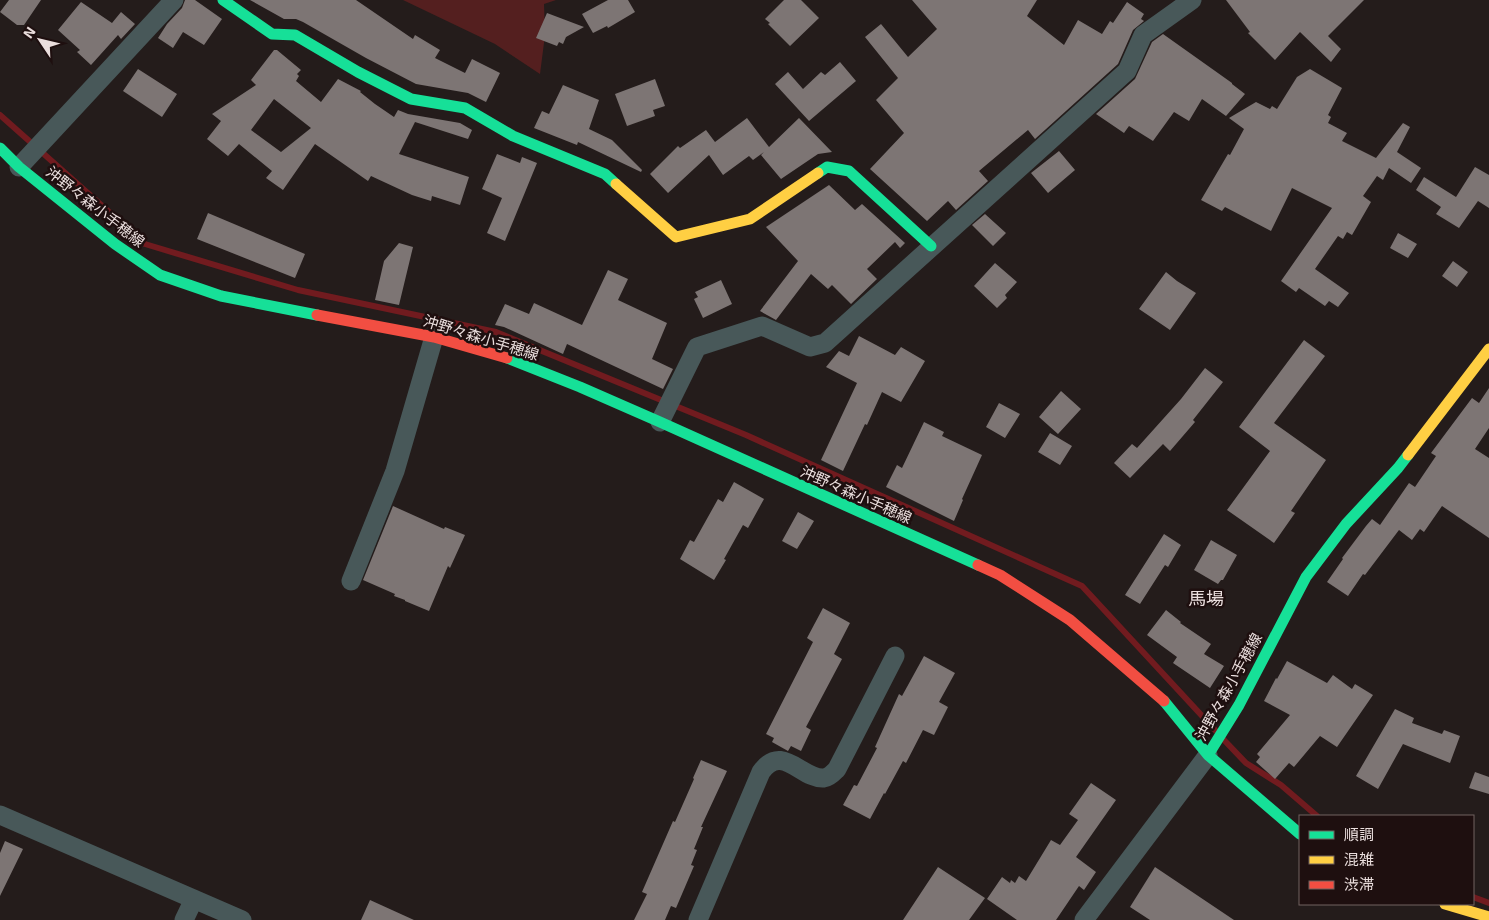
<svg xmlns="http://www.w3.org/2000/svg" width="1489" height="920" viewBox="0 0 1489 920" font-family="'Exo 2','Noto Sans JP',sans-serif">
<rect width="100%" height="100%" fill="#241c1b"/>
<path fill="#541f1f" d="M403 0H556L544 4 545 35 540 74 495 44Z"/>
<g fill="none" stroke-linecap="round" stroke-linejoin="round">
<path stroke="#711b1f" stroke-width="6" d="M0 115 145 244 298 290 496 332 746 435 1082 586 1216 731
M1224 740 1246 763 1281 785 1317 816
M1473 897 1489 903"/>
</g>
<path fill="#7d7574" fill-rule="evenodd" d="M9 0H41L24 25H17L0 12Z
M185 0H195L222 19 204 45 183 32 173 48 158 38 167 24 182 8Z
M250 0H356L413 39 415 35 440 50 435 58 465 73 472 59 500 73 486 102 468 93 416 84 366 58 303 22 296 19H284Z
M608 0H628L635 12 608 28 607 26 593 33 582 14Z
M784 0H801L819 18 790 46 768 24 770 23 765 19Z
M912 0H1037L1027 16 1064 45 1078 20 1102 34 1110 21 1113 23 1127 2 1144 14 1141 19 1144 21 1133 30 1118 64 1035 139 1028 130 979 171 988 181 956 210 948 201 927 221 870 169 904 133 876 100 898 78 865 37 881 24 908 57 937 29Z
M1226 0H1364L1328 36 1341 49 1331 62 1300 32 1275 60 1248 33 1250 32Z
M81 2 112 23 121 12 135 24 121 39 118 35 91 65 77 52 80 50 58 30Z
M547 13 584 27 566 37 563 44 559 42 557 46 536 38Z
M1163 34 1232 83V84L1245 94 1226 116 1202 99 1189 121 1174 112 1153 141 1129 126 1124 133 1096 114 1135 79 1152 42Z
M274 50H277L301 70 297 74 299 76 296 81 321 102 338 79 361 91 360 92 375 104 394 117 398 110 408 114 460 123 472 130 468 139 415 122 399 154 469 177 460 205 432 196 431 201 412 195 371 176 368 181 315 144 283 190 266 178 272 171 239 144 228 156 207 139 221 121 212 114 256 85 251 80ZM274 99 311 128 281 152 251 130Z
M840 62 856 81 809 121 775 84 788 72 803 89 821 72 825 75Z
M138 69 177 94 162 117 123 91Z
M1310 69 1342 88 1328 115 1331 117 1328 123 1347 133 1342 141 1376 158 1403 123 1410 127 1397 152 1421 168 1411 183 1389 168 1383 180 1377 176 1363 196 1371 202 1352 235 1347 232 1343 239 1338 236 1315 269 1349 293 1338 307 1329 301 1325 306 1299 288 1296 292 1281 281 1332 208 1292 188 1271 231 1225 207 1222 211 1201 200 1228 154 1230 155 1244 129 1229 118 1256 102 1270 109 1272 106 1277 109 1297 77Z
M655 79 665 106 653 110 655 116 627 126 615 94Z
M563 85 599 100 589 129 612 140 642 170 641 172 578 142 577 145 534 128 542 111 549 114Z
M747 118 769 147 799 118 832 152 818 154 781 179 761 155 764 152 753 160 749 156 723 175 709 155 668 193 650 174 678 146 680 148 706 130 715 142Z
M1059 151 1075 170 1048 193 1031 173Z
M497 154 520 163 522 157 537 163 505 241 487 233 502 198 482 189Z
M1475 167 1489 175V208L1478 201 1459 228 1436 214 1441 207 1416 190 1424 177 1456 197Z
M829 185 855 210 862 204 905 243 900 248 895 242 867 269 877 279 851 304 832 285 828 289 811 274 776 320 760 311 798 261 766 227Z
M208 213 305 254 295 278 197 239Z
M985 214 1006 233 993 246 972 225Z
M1398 233 1417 244 1408 258 1390 248Z
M399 243 413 247 399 305 375 300 384 261Z
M1453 261 1468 272 1457 287 1442 276Z
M995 263 1017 282 1005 295 1007 298 997 308 974 286Z
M608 270 628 279 618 300 667 323 652 359 673 369 663 389 567 344 563 354 504 327 495 325 505 304 529 314 534 303 582 325Z
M1166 272 1177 281 1196 293 1170 330 1139 309Z
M721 280 732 304 703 318 694 299 698 297 695 292Z
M859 336 895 355 901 347 925 361 901 402 882 392 867 425 865 424 843 471 821 460 857 383 826 367 839 351 849 356Z
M1304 340 1325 356 1274 423 1326 460 1291 511 1295 513 1274 543 1227 510 1270 451 1239 427Z
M1205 368 1223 382 1193 420 1195 422 1170 451 1163 444 1130 478 1114 463 1132 444 1137 448 1181 399Z
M1489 388V428L1475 449 1489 458V538L1442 506 1424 532 1420 529 1412 540 1399 530 1365 575 1363 574 1348 596 1327 582 1343 559 1342 558 1366 526 1372 519 1380 525 1409 483 1415 487 1436 456 1431 453 1472 398 1479 403Z
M1061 391 1081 409 1058 434 1039 417Z
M999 403 1020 414 1005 438 986 427Z
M924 422 944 432 942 436 982 455 962 499 963 500 954 521 886 487 897 465 902 468Z
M1050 433 1072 446 1060 465 1038 452Z
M734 482 764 499 748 528 743 525 724 559 726 560 714 580 680 559 690 540 694 542 718 499 723 502Z
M393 506 444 529 445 527 465 535 450 568 448 566 429 611 405 601V600L394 596 395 594 363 580Z
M798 512 814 521 797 549 782 541Z
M1164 534 1181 545 1168 567 1165 565 1140 604 1125 595Z
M1211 540 1237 555 1223 580H1221L1218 584 1194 570Z
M823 608 850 623 834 654 842 659 806 727 811 730 801 751 791 746 788 751 772 742 774 738 766 734 813 642 807 638Z
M1166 610 1181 622 1180 623 1211 644 1204 654 1224 666 1210 688 1173 663 1177 657 1147 635Z
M924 656 955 673 939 702 948 707 934 735 923 730 906 763 903 761 885 794 884 793 870 819 843 805 854 785 857 786 877 748 875 747 899 694 902 696Z
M1287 661 1327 683 1333 675 1352 689 1355 684 1373 695 1337 747 1320 736 1294 767 1289 763 1275 779 1256 762 1260 757 1257 754 1290 715 1264 701 1276 678 1277 679Z
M1395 709 1414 718 1412 723 1442 734 1444 730 1460 736 1450 763 1403 744 1378 789 1356 776Z
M701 760 727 771 701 827H703L694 849 697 850 691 865 694 866 676 908 671 906 665 920H634L647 894 642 892 673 821 675 822 694 779 693 778Z
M1475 772 1489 777V794L1469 788Z
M1091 783 1116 800 1076 857 1096 872 1084 890 1079 886 1056 920H1017L987 899 1002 877 1010 883 1011 880 1015 883 1019 876 1026 881 1051 840 1060 845 1078 820 1069 814Z
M5 841 23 849 0 896V853Z
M938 867 985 898 969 920H903Z
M1155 867 1234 920H1150L1130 907Z
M370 900 414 920H361Z"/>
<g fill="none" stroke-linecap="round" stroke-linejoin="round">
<path stroke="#485859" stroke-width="19" d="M19 167 174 0
M660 422 697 347 762 326 810 347 825 343 1127 71 1143 35 1192 0
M351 581 395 471 434 337
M0 815 242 920
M184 920 194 899
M698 920 761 772C782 742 802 780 824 778 830 777 833 773 837 769L895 656
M1084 920 1208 755"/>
<path stroke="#16e098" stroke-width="11" d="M223 0 272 34 295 35 358 72 411 99 465 108 513 136 605 174 616 184
M0 148 19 167 115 244 160 275 221 296 317 315
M818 173 827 167 849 171 931 246
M507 358 580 387 660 422 978 565
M1164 701 1208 755 1300 834
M1208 755 1239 705 1306 577 1346 524 1398 468 1408 455"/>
<path stroke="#ffcf43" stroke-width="11" d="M616 184 676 237 750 219 818 173
M1408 455 1489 349
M1445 904 1489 917"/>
<path stroke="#f24e42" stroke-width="11" d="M317 315 434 337 507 358
M978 565 1000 575 1070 620 1164 701"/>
</g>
<g text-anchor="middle" stroke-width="5" stroke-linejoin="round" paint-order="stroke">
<g font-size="15" fill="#eadedd" stroke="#1e0f0f">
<text transform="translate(95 207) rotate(38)" y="5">沖野々森小手穂線</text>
<text transform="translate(481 338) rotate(17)" y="5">沖野々森小手穂線</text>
<text transform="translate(856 495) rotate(24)" y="5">沖野々森小手穂線</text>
<text transform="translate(1229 687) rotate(-61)" y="5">沖野々森小手穂線</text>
</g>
<g font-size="18" fill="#eadedd" stroke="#1e0f0f">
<text x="1206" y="605">馬場</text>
</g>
</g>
<rect x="1299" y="815" width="175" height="90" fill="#1e0f0f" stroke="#706261"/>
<rect x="1309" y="831" width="25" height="8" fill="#16e098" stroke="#706261"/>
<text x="1344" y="840" font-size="15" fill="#eadedd">順調</text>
<rect x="1309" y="856" width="25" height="8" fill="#ffcf43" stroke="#706261"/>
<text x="1344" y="865" font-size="15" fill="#eadedd">混雑</text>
<rect x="1309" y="881" width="25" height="8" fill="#f24e42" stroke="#706261"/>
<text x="1344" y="890" font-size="15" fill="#eadedd">渋滞</text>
<g transform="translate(40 40) rotate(305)" stroke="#1e0f0f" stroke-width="4" paint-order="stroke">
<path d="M0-4L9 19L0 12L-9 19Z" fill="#eadedd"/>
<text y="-8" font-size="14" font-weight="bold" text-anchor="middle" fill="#eadedd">N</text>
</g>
</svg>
